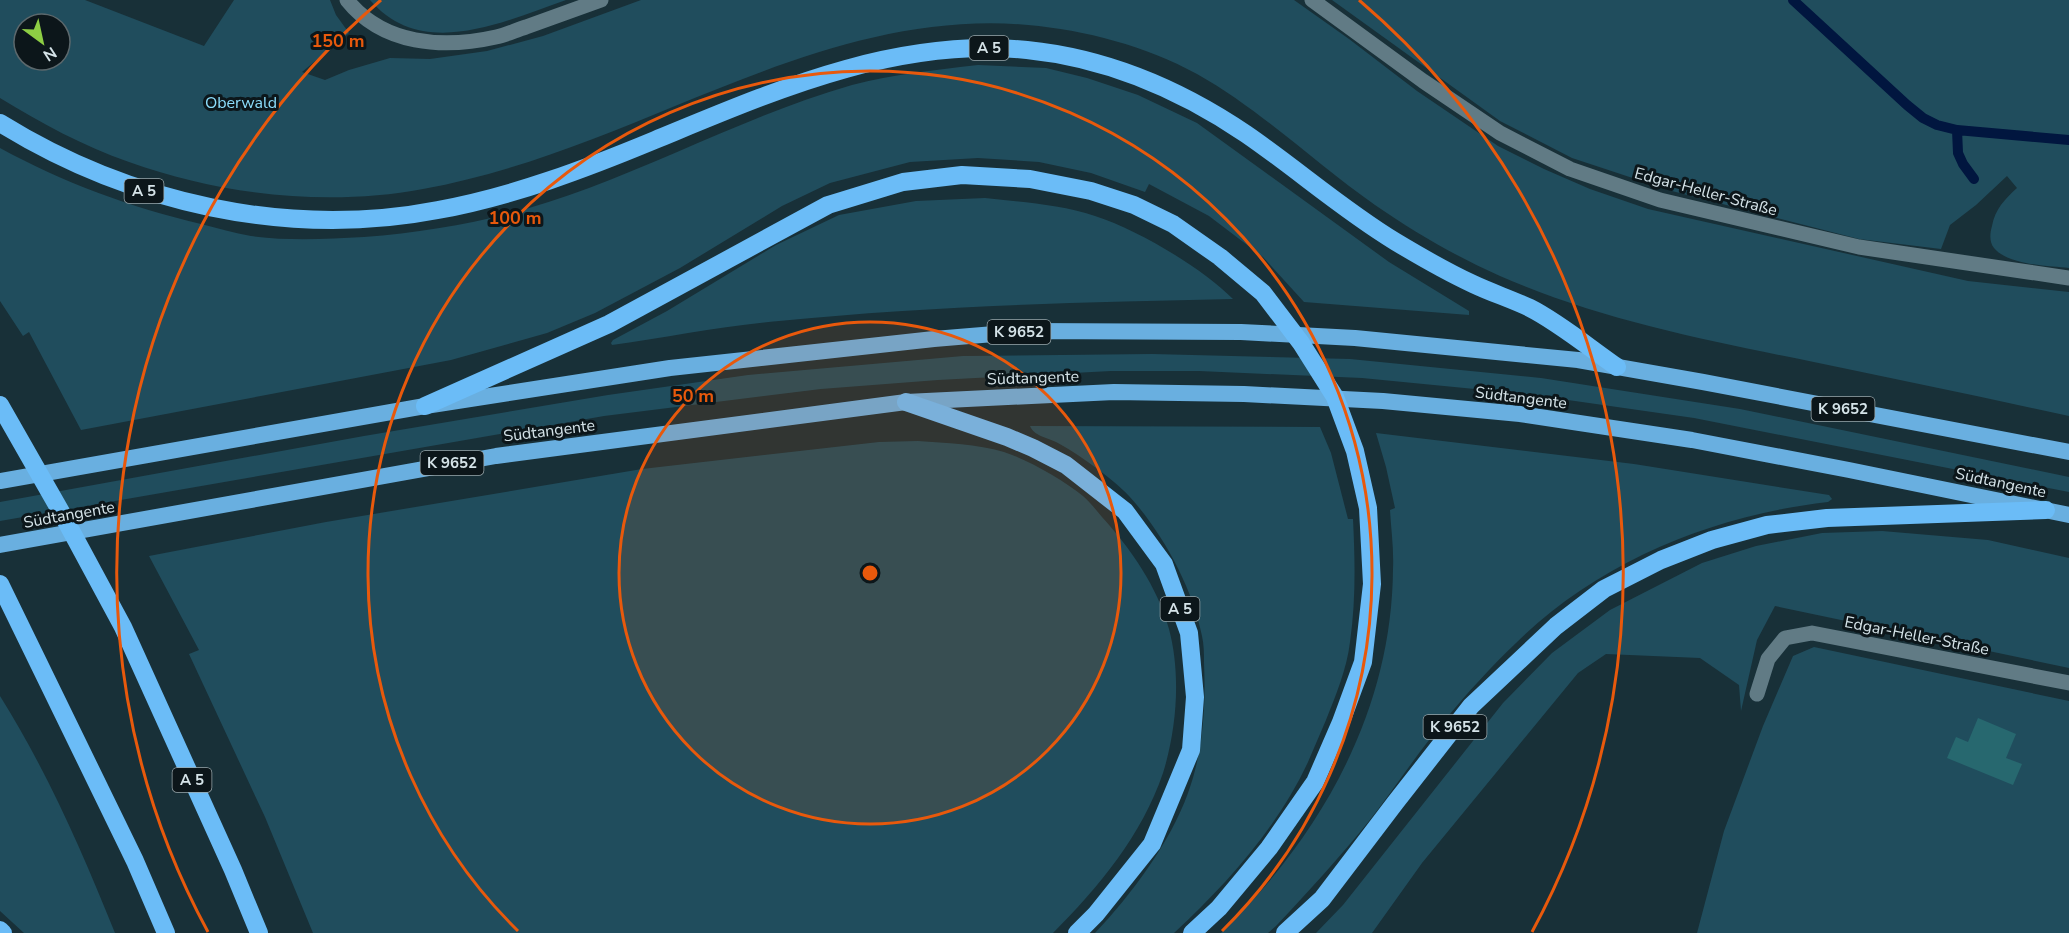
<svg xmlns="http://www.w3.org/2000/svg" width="2069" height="933" viewBox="0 0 2069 933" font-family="'Nunito Sans',sans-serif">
<rect width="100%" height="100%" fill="#183038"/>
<path fill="#204d5d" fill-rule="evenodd" d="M0 0H85L204 46 234 0H330L336 15 349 33 302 72 325 80 349 70 390 58 430 59 487 51 543 36 641 0H1294L1349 39 1417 91 1498 146 1544 169 1590 189 1648 209 1968 281 2069 292V416C1982 397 1896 379 1809 361 1704 340 1598 319 1500 276 1457 257 1414 232 1375 205 1315 163 1261 110 1197 74 1146 46 1085 30 1028 25 904 14 787 60 675 106 593 140 511 173 423 189 327 207 221 195 129 162 83 146 41 123 0 98ZM24 24H60V60H24Z
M370 0H566C503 22 422 61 370 0Z
M1332 0H2069V268C2049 266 2008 265 1994 248 1989 242 1990 233 1992 226 1995 209 2005 199 2017 188L2007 176 1976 205 1950 225 1941 249 1859 239 1672 191 1572 158 1500 121Z
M978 65 1046 68 1087 78 1138 95 1197 123 1389 262 1469 311V315L1304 302 1263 257 1209 216 1149 184 1145 192 1091 173 1039 162 978 158 910 162 830 183 782 206 680 268 595 313 547 333 451 360 81 430 29 332 23 336 0 301V148C64 183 130 207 201 224 218 228 234 233 251 236 288 241 327 239 364 237 442 231 515 216 589 188 677 155 761 111 852 85 893 74 936 70 978 65Z
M985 198C1021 202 1060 204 1095 216 1138 230 1201 267 1233 299 1081 302 930 306 779 321 723 326 668 337 612 345L611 343 613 340 667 311 776 245 839 215 916 201Z
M1152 354 1350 359 1541 378 1740 409 2069 477V492L1694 418 1526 394 1362 378 1199 371H1111L938 380 821 389 604 416 0 521V502L364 436 608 395 748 375 963 356Z
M1030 426 1320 427 1331 453 1348 519H1353C1355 560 1356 600 1350 642 1347 668 1336 695 1326 720 1320 734 1314 748 1308 762 1278 827 1226 885 1174 933H1095C1131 895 1170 843 1188 793 1203 752 1206 707 1204 663 1204 654 1204 645 1202 636 1193 588 1162 532 1129 496 1112 478 1077 453 1056 442 1047 438 1033 435 1030 426Z
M1376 433 1634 464 1829 495 1832 499 1828 502C1714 515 1599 561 1516 643 1491 667 1467 693 1445 720 1418 752 1395 788 1369 821 1340 857 1308 892 1276 926L1268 933H1221C1321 836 1392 711 1393 569 1394 549 1391 529 1390 510L1395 508 1386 467Z
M918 441C946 443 977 444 1004 452 1029 460 1063 480 1083 496 1090 502 1096 510 1102 517 1131 549 1157 586 1169 629 1181 674 1177 728 1163 773 1142 835 1099 887 1053 933H313L265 817 189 654 199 650 149 556 326 522 642 469 879 442Z
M1882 531 1988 540 2069 558V668L1775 606 1757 640 1741 711 1739 685 1700 658 1606 654 1578 673 1422 863 1372 933H1316L1343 905 1503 703 1552 653 1610 610 1702 563 1756 546 1822 533Z
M1814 647 2069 701V933H1697L1724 831 1763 726 1793 656Z
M0 696C47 771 82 851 115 933H24L0 911Z"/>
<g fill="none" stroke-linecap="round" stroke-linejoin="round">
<path stroke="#01163f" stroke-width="10" d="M1793 0 1907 105 1923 118 1937 125 1957 130 2069 140
M1957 130 1958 153 1963 164 1974 179"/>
</g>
<path fill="#27686f" d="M1978 718 2016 734 2006 758 2022 764 2013 785 1947 758 1956 737 1968 742Z"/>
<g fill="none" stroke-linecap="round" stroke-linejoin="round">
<path stroke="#617b85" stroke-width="15" d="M347 0C383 45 443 49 496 37 506 35 516 30 526 27 551 18 576 9 601 0
M1312 0 1423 81 1500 133 1570 169 1660 200 1859 247 2069 278
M1757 694 1768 659 1785 638 1812 633 2069 683"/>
<path stroke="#69afe0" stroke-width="16" d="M0 481 425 406 670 368 934 339 1030 331 1241 332 1355 338 1578 360 1703 382 2069 452
M0 545 496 456 906 402 1114 392 1244 394 1383 401 1520 414 1692 440 1849 470 2069 515"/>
<path stroke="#6bbcf7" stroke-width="18" d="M0 123C129 203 288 239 438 210 514 196 585 169 655 140 774 91 895 37 1027 50 1106 58 1181 90 1246 134 1297 169 1343 210 1396 242 1421 257 1447 272 1473 284 1492 293 1511 299 1530 308 1558 322 1591 349 1617 367
M906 402 1007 437 1033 448 1066 465 1125 511 1164 564 1189 633 1195 697 1191 750 1152 844 1096 914 1077 933
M0 405 61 512 123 627 233 870 259 933
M425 406 609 324 828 205 903 182 962 175 1030 179 1091 191 1134 205 1173 224 1220 257 1263 293 1301 343 1335 397 1355 451 1368 508 1372 584 1363 662 1341 722 1315 782 1269 848 1219 908 1192 933
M0 584 135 861 166 933
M0 930 3 933
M1285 933 1322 899 1395 803 1471 706 1556 626 1604 589 1661 560 1712 540 1767 525 1827 518 2046 510"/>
</g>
<circle cx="870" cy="573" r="251" fill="#e8590c" fill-opacity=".12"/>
<g fill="none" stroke="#e8590c" stroke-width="3">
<circle cx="870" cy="573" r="251"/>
<path d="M518 931A502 502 0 1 1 1222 931"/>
<path d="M208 932A753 753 0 0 1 381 0M1359 0A753 753 0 0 1 1532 932"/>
</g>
<g text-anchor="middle" stroke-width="6" stroke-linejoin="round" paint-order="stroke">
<g fill="#0c161a" stroke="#99a6aa" stroke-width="1.5">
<rect x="969.5" y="36" width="39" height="24" rx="4.5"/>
<rect x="124.5" y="179" width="39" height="24" rx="4.5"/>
<rect x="987.5" y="320" width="63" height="24" rx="4.5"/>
<rect x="1811.5" y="397" width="63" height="24" rx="4.5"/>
<rect x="420.5" y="451" width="63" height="24" rx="4.5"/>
<rect x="1160.5" y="597" width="39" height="24" rx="4.5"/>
<rect x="1423.5" y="715" width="63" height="24" rx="4.5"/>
<rect x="172.5" y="768" width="39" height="24" rx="4.5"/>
</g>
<g font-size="15" font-weight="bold" fill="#d5e3e8">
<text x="989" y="53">A 5</text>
<text x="144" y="196">A 5</text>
<text x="1019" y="337">K 9652</text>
<text x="1843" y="414">K 9652</text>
<text x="452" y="468">K 9652</text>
<text x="1180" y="614">A 5</text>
<text x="1455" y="732">K 9652</text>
<text x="192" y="785">A 5</text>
</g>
<g font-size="16" fill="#8cdefc" stroke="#0c161a">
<text x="241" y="108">Oberwald</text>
</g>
<g font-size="16" fill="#d5e3e8" stroke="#0c161a">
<text transform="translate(1706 191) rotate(15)" y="6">Edgar-Heller-Straße</text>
<text transform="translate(1033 377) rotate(-2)" y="6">Südtangente</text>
<text transform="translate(1521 397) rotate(7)" y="6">Südtangente</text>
<text transform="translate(549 430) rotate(-7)" y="6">Südtangente</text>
<text transform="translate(2001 482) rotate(12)" y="6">Südtangente</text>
<text transform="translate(69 514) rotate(-10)" y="6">Südtangente</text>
<text transform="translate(1917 635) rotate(11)" y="6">Edgar-Heller-Straße</text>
</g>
</g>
<circle cx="870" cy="573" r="9" fill="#e8590c" stroke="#0c161a" stroke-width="3"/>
<g font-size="18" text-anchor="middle" font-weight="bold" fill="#e8590c" stroke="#0c161a" stroke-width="6" stroke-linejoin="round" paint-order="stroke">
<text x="338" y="47">150 m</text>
<text x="515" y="224">100 m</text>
<text x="693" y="402">50 m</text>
</g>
<g transform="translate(42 42) rotate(147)"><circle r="28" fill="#0c161a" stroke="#5c686c" stroke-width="1.5"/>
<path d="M0-4.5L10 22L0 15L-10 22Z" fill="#8dce44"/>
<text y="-9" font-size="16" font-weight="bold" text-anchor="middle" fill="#d5e3e8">N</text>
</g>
</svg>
